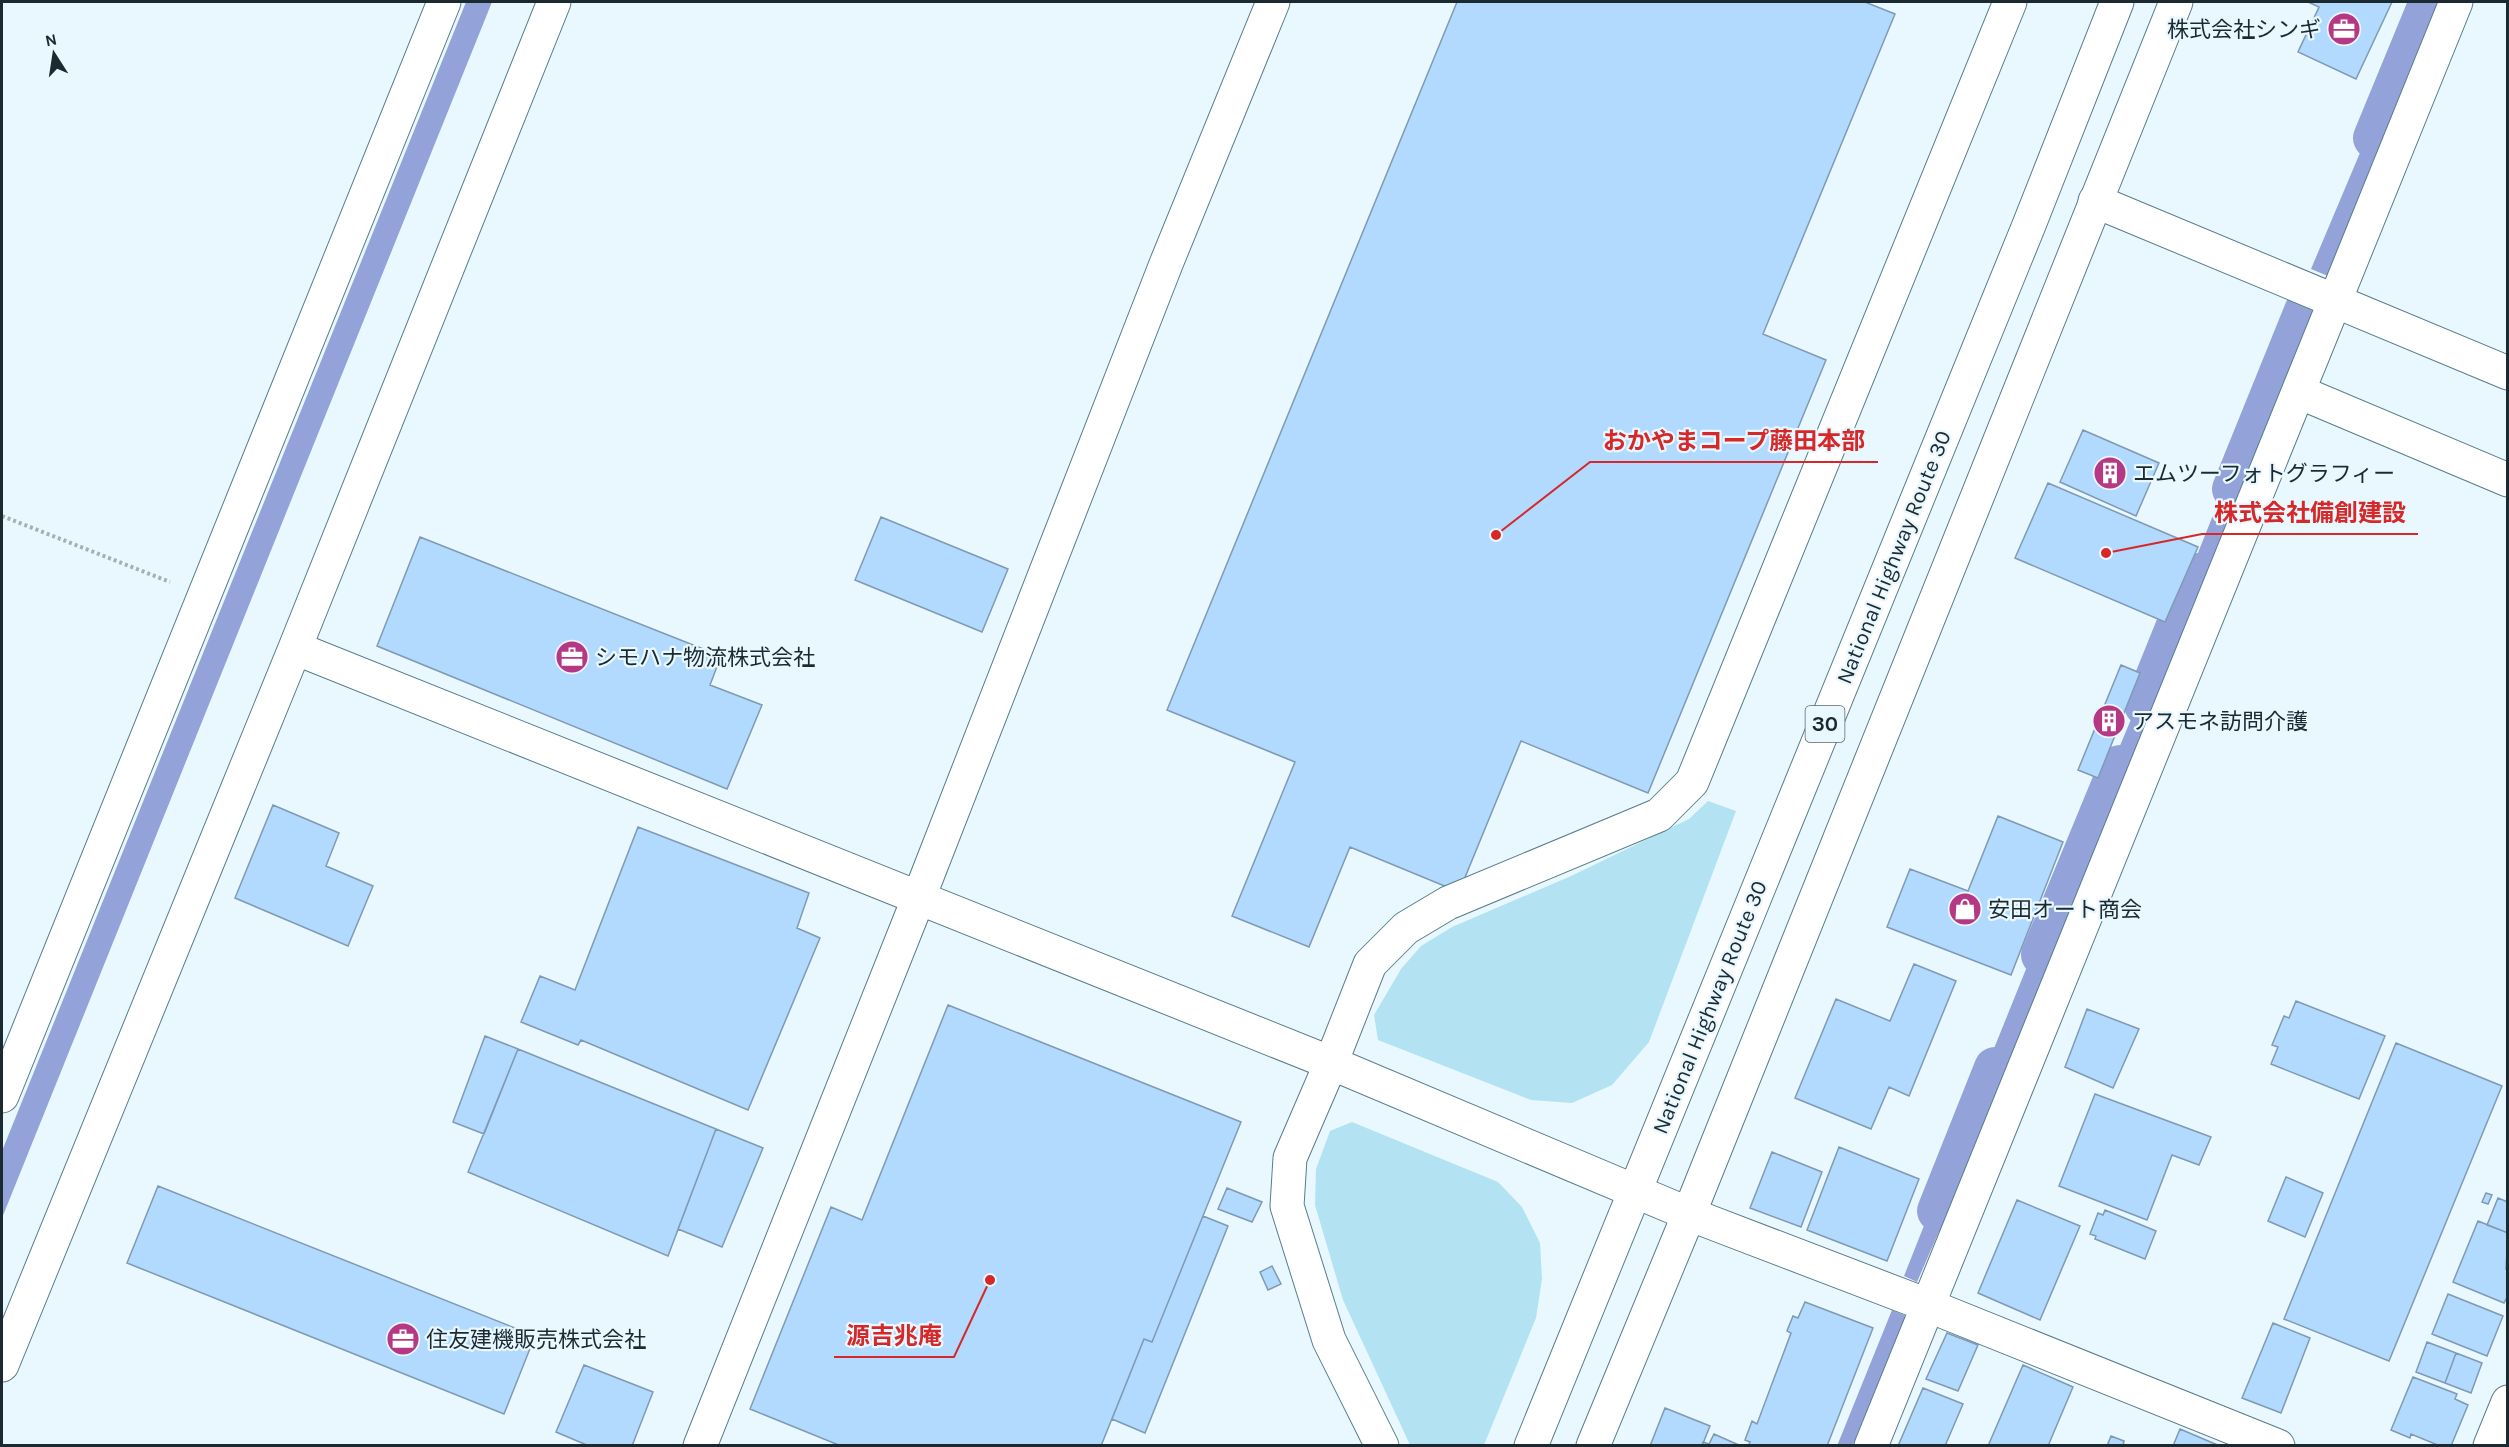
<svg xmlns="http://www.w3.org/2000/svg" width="2509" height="1447" viewBox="0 0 2509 1447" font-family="Karla,'Noto Sans JP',sans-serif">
<rect width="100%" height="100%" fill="#e8f8fe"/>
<path fill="#b3e2f2" d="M1708 801 1736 811 1649 1042 1612 1085 1572 1103 1531 1100 1378 1040 1374 1015 1401 969 1421 946 1452 927 1571 876 1689 819Z
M1352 1122 1498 1182 1522 1207 1540 1243 1542 1279 1536 1318 1484 1445H1410L1343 1300 1315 1205 1316 1169 1330 1131Z"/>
<path fill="#93a3da" d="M466 2H492L2 1218V1151Z
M2421 2H2439L2416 59 2401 51Z
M2389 84 2405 89 2328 276 2311 269Z
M2287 330 2305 336 2267 431 2250 424Z
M2246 433 2262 440 2185 632 2169 625Z
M2160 650 2175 656 2107 820 2091 815Z
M2055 897 2073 904 1983 1125 1966 1118Z
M1952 1155 1965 1159 1968 1165 1917 1282 1904 1276Z
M1892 1310 1906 1316 1853 1445 1837 1446Z"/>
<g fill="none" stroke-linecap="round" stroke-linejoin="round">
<path stroke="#93a3da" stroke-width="42" d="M2374 138 2430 2
M2233 489 2305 311
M2145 705 2198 574
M2042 955 2120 766
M1938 1211 1995 1068"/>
</g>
<path fill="#b2d9fe" stroke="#7f9ab2" stroke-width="1.5" d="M1457 2H1865L1895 14 1763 334 1826 360 1648 793 1521 741 1459 892 1350 847 1309 947 1232 916 1295 762 1167 710Z
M2308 2H2392L2356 79 2298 52 2319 7Z
M2083 430 2159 463 2136 516 2060 482Z
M2048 483 2198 547 2165 622 2015 558Z
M881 517 1008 569 982 632 855 580Z
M420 537 721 656 710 685 762 705 727 789 377 646Z
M2121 665 2140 673 2098 778 2078 770Z
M273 805 339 833 326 866 373 886 348 946 235 898Z
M1998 816 2063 842 2011 975 1887 927 1910 869 1968 891Z
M638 827 809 893 797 928 820 938 748 1110 581 1040 578 1045 521 1022 540 976 575 990Z
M1914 964 1956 981 1909 1096 1889 1087 1871 1129 1795 1098 1836 999 1890 1021Z
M2296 1001 2385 1036 2359 1099 2271 1064 2278 1047 2272 1045 2284 1016 2289 1018Z
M948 1005 1241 1122 1152 1342 1144 1339 1101 1446H841L750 1409 831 1207 862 1220Z
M2087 1009 2139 1029 2113 1088 2065 1067Z
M485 1036 518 1049 484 1134 453 1122Z
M2396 1043 2502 1086 2389 1361 2284 1319Z
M518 1049 716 1129 668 1256 468 1172Z
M2095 1094 2211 1137 2199 1165 2172 1155 2147 1220 2059 1186Z
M716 1129 763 1148 722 1247 678 1229Z
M1839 1147 1919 1179 1887 1261 1807 1230Z
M1772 1152 1822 1172 1801 1227 1750 1208Z
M2286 1177 2323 1193 2305 1237 2268 1221Z
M158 1186 535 1336 504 1414 127 1263Z
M1227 1188 1262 1202 1252 1222 1218 1209Z
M2486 1193 2492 1195 2488 1204 2482 1202Z
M2498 1198 2508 1202V1233L2487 1225Z
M2017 1200 2080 1226 2040 1320 1978 1293Z
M2105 1210 2156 1231 2145 1259 2095 1239 2096 1236 2090 1234 2098 1213 2103 1215Z
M1203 1216 1228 1226 1145 1433 1112 1419 1144 1339 1152 1342Z
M2478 1221 2508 1233 2506 1269H2508V1295L2504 1303 2453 1282Z
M1272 1266 1281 1284 1268 1290 1260 1272Z
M2448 1294 2503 1316 2487 1356 2432 1334Z
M1805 1302 1873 1328 1827 1446H1748L1750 1442 1745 1440 1752 1421 1757 1424 1791 1333 1787 1331 1793 1316 1798 1318Z
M2273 1323 2310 1338 2281 1413 2242 1398Z
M1947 1333 1978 1345 1958 1391 1926 1379Z
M2427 1342 2456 1353 2445 1383 2416 1372Z
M2456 1353 2482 1363 2471 1393 2445 1383Z
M584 1365 653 1392 632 1446H589L556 1432Z
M2023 1365 2073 1387 2048 1446H1988Z
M2413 1377 2457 1394 2455 1399 2468 1405 2451 1446H2440L2411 1434 2410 1438 2391 1430Z
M1923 1388 1963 1404 1945 1446H1898Z
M1665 1408 1710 1426 1702 1446H1650Z
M2180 1429 2220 1446H2173Z
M1714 1434 1741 1446H1702L1703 1442 1709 1444Z
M2111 1436 2124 1441 2123 1446H2107Z"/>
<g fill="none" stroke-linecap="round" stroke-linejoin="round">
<defs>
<path id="minor" d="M2095 201 2508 373
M2299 392 2508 480
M295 648 1331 1063 1689 1214 1927 1305 2278 1446
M2 1096 444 2
M2 1365 295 648 554 2
M700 1446 919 897 1166 264 1273 2
M1382 1446 1329 1340 1287 1206 1290 1158 1331 1063 1370 964 1406 928 1448 903 1659 815 1692 782 2010 2
M1871 1446 2456 2
M2490 1446 2508 1402"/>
<path id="highway" d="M1531 1446 2029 225 2117 2
M1593 1446 1689 1214 2176 2"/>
</defs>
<use href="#minor" stroke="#577d8a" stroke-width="35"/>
<use href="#highway" stroke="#577d8a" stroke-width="35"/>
<path stroke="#a2b1b7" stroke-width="4" stroke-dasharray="3 3" stroke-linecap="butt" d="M2 516 170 582"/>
<use href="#minor" stroke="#fff" stroke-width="33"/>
<use href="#highway" stroke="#fff" stroke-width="33"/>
</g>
<defs>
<symbol id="office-disc" viewBox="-11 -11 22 22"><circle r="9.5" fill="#b63784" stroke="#e8f8fe"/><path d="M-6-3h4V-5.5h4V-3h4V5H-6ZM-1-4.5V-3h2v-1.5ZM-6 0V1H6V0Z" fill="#fff"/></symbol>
<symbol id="building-disc" viewBox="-11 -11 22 22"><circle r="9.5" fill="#b63784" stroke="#e8f8fe"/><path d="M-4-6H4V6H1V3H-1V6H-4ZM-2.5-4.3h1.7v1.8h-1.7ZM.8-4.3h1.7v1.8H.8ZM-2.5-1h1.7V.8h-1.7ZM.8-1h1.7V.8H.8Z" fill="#fff"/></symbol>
<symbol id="shop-disc" viewBox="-11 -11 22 22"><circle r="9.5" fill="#b63784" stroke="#e8f8fe"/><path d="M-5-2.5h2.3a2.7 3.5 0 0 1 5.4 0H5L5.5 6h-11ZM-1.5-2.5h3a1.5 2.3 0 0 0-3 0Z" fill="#fff"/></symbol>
</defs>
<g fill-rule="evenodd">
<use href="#office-disc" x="2325" y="10" width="38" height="38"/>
<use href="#building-disc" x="2091" y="454" width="38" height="38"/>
<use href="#office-disc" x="553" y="638" width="38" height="38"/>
<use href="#building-disc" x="2090" y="702" width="38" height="38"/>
<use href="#shop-disc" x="1946" y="890" width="38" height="38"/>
<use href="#office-disc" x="384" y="1320" width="38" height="38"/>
</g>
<g text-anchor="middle" stroke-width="4.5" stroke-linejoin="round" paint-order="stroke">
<rect fill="#e8f8fe" stroke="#58686e" stroke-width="1.5" x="1805.5" y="706" width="39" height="36" rx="4.5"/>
<g font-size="21" font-weight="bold" fill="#1b2a30">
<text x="1825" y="731">30</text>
</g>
<g font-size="22" fill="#1b2a30" stroke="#e8f8fe" text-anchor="start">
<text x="2321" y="37" text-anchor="end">株式会社シンギ</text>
<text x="2133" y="481">エムツーフォトグラフィー</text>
<text x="595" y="665">シモハナ物流株式会社</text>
<text x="2132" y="729">アスモネ訪問介護</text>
<text x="1988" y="917">安田オート商会</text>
<text x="426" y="1347">住友建機販売株式会社</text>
</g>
<g font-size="22" fill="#1b2a30" stroke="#e8f8fe">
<text transform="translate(1893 557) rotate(-68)" y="8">National Highway Route 30</text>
<text transform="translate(1709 1007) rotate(-68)" y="8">National Highway Route 30</text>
</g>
</g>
<path fill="none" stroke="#d62828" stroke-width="2" d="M1496 535L1590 462H1878M2106 553L2202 534H2418M990 1280L954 1357H834"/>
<g fill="#d62828" stroke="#e8f8fe" stroke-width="2">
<circle cx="1496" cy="535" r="6"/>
<circle cx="2106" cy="553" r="6"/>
<circle cx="990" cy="1280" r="6"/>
</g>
<g font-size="24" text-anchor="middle" font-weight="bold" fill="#d62828" stroke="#e8f8fe" stroke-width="4.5" stroke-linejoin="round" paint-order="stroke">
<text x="1734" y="449">おかやまコープ藤田本部</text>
<text x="2310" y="521">株式会社備創建設</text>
<text x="894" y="1344">源吉兆庵</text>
</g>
<rect width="2509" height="1447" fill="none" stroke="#1b2a30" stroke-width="6"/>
<g transform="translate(54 54) rotate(348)" stroke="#e8f8fe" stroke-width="4.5" paint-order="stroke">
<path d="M0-4.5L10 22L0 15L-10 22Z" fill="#1b2a30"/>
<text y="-9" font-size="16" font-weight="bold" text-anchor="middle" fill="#1b2a30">N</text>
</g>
</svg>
